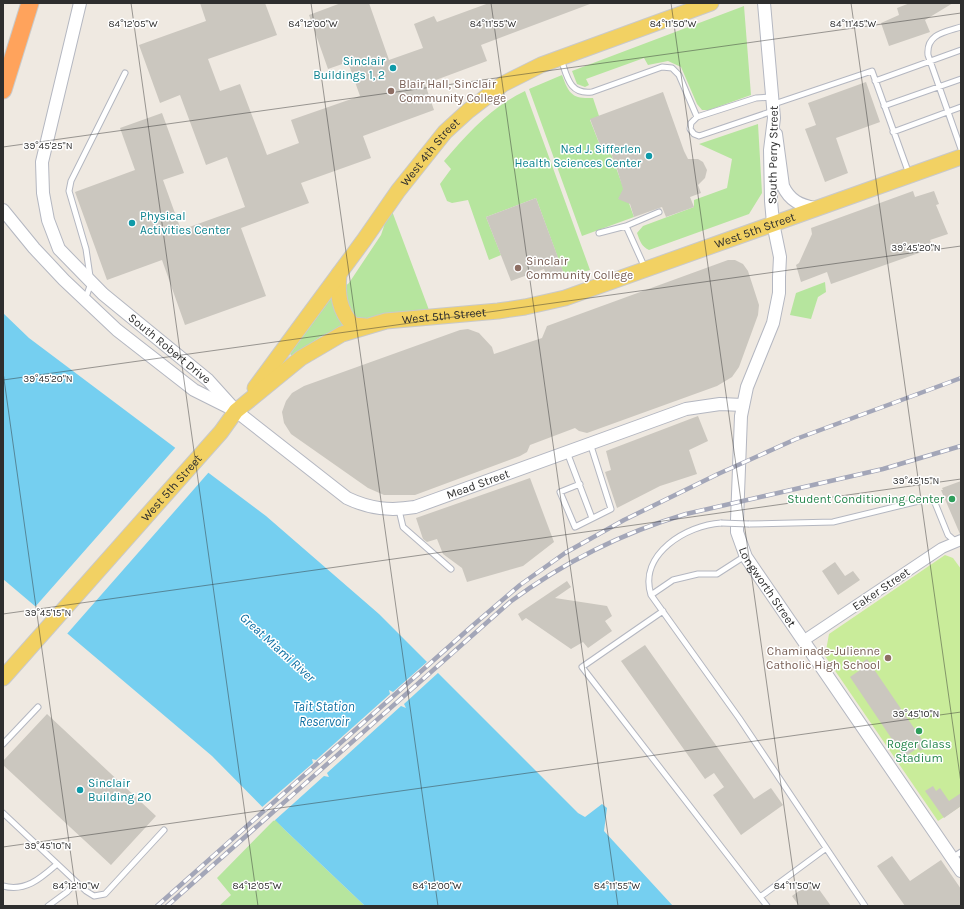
<svg xmlns="http://www.w3.org/2000/svg" width="964" height="909" viewBox="0 0 964 909" font-family="Karla,sans-serif">
<rect width="100%" height="100%" fill="#efe9e1"/>
<path fill="#b6e59e" d="M744 6 751 95 709 110H702L697 104 681 67 668 61 648 65 644 58 586 79 589 85 585 87 577 84 572 71Z
M562 75C569 94 572 99 593 98L599 116 590 120 603 153 610 151 634 217 582 236 529 89Z
M525 91 590 270 565 277 536 198 486 217 501 255 489 260 468 200 452 203 447 201 440 184 451 169 444 161C469 132 490 108 525 91Z
M758 124 762 193 749 214 649 250C641 246 640 241 637 233L643 226 694 207V200L727 188 732 159 699 144Z
M392 211 429 310 343 327 323 335 292 356 290 354 332 297 349 283 381 235 386 220Z
M825 282 826 292 818 297 811 319 790 315 796 293Z
M275 819 285 830 365 906H219L231 895 217 878Z"/>
<path fill="#c9ec9a" d="M945 555 953 558 961 569V806L938 821 825 656 829 634Z"/>
<path fill="#75cff0" d="M3 313 29 338 266 516 379 614 578 813 585 817 602 804 607 808 604 831 673 906H365L285 830 212 756 3 579Z"/>
<path fill="#efe9e1" d="M176 447 209 472 66 635 35 607Z
M428 661 439 672 404 704 406 708 401 706 327 773 329 777 324 776 274 821 261 808 313 763 312 759 316 760 390 694 389 690 393 692Z"/>
<path fill="#cbc7bf" d="M200 3H265L277 35 208 59 220 91 240 84 267 155 299 143 291 120 360 96 348 62 328 69 309 15 341 3H369L389 60 423 48 414 24 434 16 437 22 489 3 590 4 481 45 487 61 425 84 434 110 363 136 371 158 301 183 309 203 241 228 266 296 185 325 162 260 107 280 75 192 135 170 120 128 162 113 184 173 163 180 181 230 245 207 227 157 206 165 180 95 160 103 139 45 206 21Z
M910 3H953L925 20 930 32 889 46 881 23 899 15 897 8Z
M866 82 880 122 836 138 848 173 825 182 805 129 816 125 808 103Z
M663 92 684 151 688 159H698L703 162 707 170 705 178 698 185 701 193 690 197 694 207 666 217 662 207 634 217 630 204 618 199 623 189 617 169 610 151 603 153 590 119Z
M913 191 915 197 934 191 939 204 936 205 948 234 930 240 933 248 831 284 827 272 801 282 796 265 799 263 812 234 811 228Z
M536 198 563 271 547 277 544 269 511 281 486 217Z
M728 260H735L743 264 748 271 759 305 758 315 739 367 732 377 717 386 587 433 579 431 575 428 530 445 527 452 520 456 415 495H384L368 488 291 434 284 423 282 412 286 401 292 393 304 386 460 330 468 329 479 333 492 347 494 354 542 338 547 326Z
M698 416 708 441 689 450 697 474 660 486 617 508 605 472 611 470 606 451Z
M530 478 554 542 523 566 467 582 462 568 443 554 437 539 427 542 423 539 416 518Z
M961 481V534H960L941 490H943L942 488Z
M835 562 845 576 853 571 860 580 838 595 822 571Z
M567 581 571 587 555 598 607 606 612 616 605 621 612 631 588 648 583 642 571 649 526 618 522 621 518 614Z
M645 645 754 799 771 788 783 805 741 835 713 795 724 787 714 773 705 779 621 661Z
M867 659 927 747 920 751 918 748 904 757 850 677 863 668 860 664Z
M47 714 156 816 111 865 3 765V761Z
M933 786 936 791 940 788 949 801 961 793V806L944 818 925 791Z
M892 856 910 881 941 860 961 889V906H905L877 866Z
M813 881 831 906H799L792 896Z"/>
<g fill="none" stroke-linecap="round" stroke-linejoin="round">
<defs>
<path id="service" d="M961 27C945 32 926 34 928 55L961 149
M561 59C567 76 569 95 592 92L662 67 672 68 679 75 697 117 756 98 772 97
M875 81 961 50
M774 104 872 71 909 174
M884 106 961 79
M697 117 691 123 690 129 694 134 699 136 773 111
M893 132 961 107
M626 226 659 212
M599 233 626 226 645 268
M85 300 91 283 86 249 69 191 71 181 125 73
M567 452 592 518
M580 484 560 492 575 527 611 509 590 443
M399 510 403 527 451 569
M721 523C687 525 638 554 651 595L739 718 865 906
M749 524 833 522 923 500H931L935 503 948 535 956 542
M651 595 673 580 698 574H717L745 556
M663 611 582 667 767 906
M3 744 38 707
M3 813 86 891 94 896 105 894 164 830
M952 858 961 852
M3 886C26 892 41 878 57 864
M760 897 825 849
M48 906 67 892 76 882"/>
<path id="minor" d="M803 641 942 548 961 540"/>
<g id="tertiary">
<path id="s1" d="M80 3 42 162 43 193 48 220 59 249 103 294 208 380 236 411 347 498C370 509 390 511 415 507L686 409 720 404 743 405"/>
<path id="s2" d="M764 3 774 118 770 150 771 201 773 223 780 257 779 277V293L773 323 747 387 741 416 737 520V532L746 557 961 871"/>
<path d="M776 134 783 186C790 201 800 205 815 208"/>
<path d="M3 210 34 248 64 280 117 330 194 390 230 408"/>
</g>
<g id="primary">
<path d="M339 274C337 294 339 311 353 325L365 326"/>
<path id="s3" d="M255 388 364 240 398 191 445 132 468 111 503 84 541 65 711 3"/>
<path id="s4" d="M3 678 221 432 236 411 301 358 342 334 386 321 498 311 525 307 565 298 961 157"/>
</g>
<path id="motorway" d="M3 90 30 3"/>
</defs>
<use href="#service" stroke="#b4b7c1" stroke-width="7"/>
<use href="#minor" stroke="#b4b7c1" stroke-width="12"/>
<use href="#tertiary" stroke="#b4b7c1" stroke-width="14"/>
<use href="#primary" stroke="#c9c9c9" stroke-width="17"/>
<use href="#motorway" stroke="#c9c9c9" stroke-width="19"/>
<use href="#service" stroke="#fff" stroke-width="5"/>
<use href="#minor" stroke="#fff" stroke-width="10"/>
<use href="#tertiary" stroke="#fff" stroke-width="12"/>
<use href="#primary" stroke="#f2d163" stroke-width="15"/>
<use href="#motorway" stroke="#ffa35c" stroke-width="17"/>
<defs>
<path id="rail" d="M157 906 471 627 520 585 565 553 624 520 718 474 796 439 961 378
M167 906 510 602C564 562 622 533 686 514L883 469 961 446"/>
</defs>
<use href="#rail" stroke="#a3a6b8" stroke-width="4.5"/>
<use href="#rail" stroke="#fff" stroke-width="3" stroke-dasharray="9" stroke-linecap="butt"/>
<defs>
<path id="service-bridge" d="M721 523 749 524"/>
</defs>
<use href="#service-bridge" stroke="#b4b7c1" stroke-width="7" stroke-linecap="butt"/>
<use href="#service-bridge" stroke="#fff" stroke-width="5"/>
</g>
<path fill="none" stroke="#2e2e2e" stroke-width="1" stroke-opacity="0.45" d="M131 3 258 906M311 3 438 906M491 3 618 906M671 3 798 906M851 3 961 783M3 147 961 13M3 372 78 906M3 380 961 246M3 614 961 479M3 847 961 712"/>
<g fill="#0f9aa8" stroke="#fff" stroke-width="1.5">
<circle cx="393" cy="68" r="4"/>
<circle cx="649" cy="156" r="4"/>
<circle cx="132" cy="223" r="4"/>
<circle cx="80" cy="790" r="4"/>
</g>
<g fill="#8d6e63" stroke="#fff" stroke-width="1.5">
<circle cx="391" cy="91" r="4"/>
<circle cx="518" cy="268" r="4"/>
<circle cx="888" cy="658" r="4"/>
</g>
<g fill="#2e9e5b" stroke="#fff" stroke-width="1.5">
<circle cx="952" cy="499" r="4"/>
<circle cx="919" cy="731" r="4"/>
</g>
<g text-anchor="middle" stroke-width="3" stroke-linejoin="round" paint-order="stroke">
<g font-size="12" fill="#0d838f" stroke="#fff" text-anchor="end">
<text x="385" y="65">Sinclair<tspan x="385" dy="14">Buildings 1, 2</tspan></text>
<text x="641" y="153">Ned J. Sifferlen<tspan x="641" dy="14">Health Sciences Center</tspan></text>
<text x="140" y="220" text-anchor="start">Physical<tspan x="140" dy="14">Activities Center</tspan></text>
<text x="88" y="787" text-anchor="start">Sinclair<tspan x="88" dy="14">Building 20</tspan></text>
</g>
<g font-size="12" fill="#785e54" stroke="#fff" text-anchor="start">
<text x="399" y="88">Blair Hall, Sinclair<tspan x="399" dy="14">Community College</tspan></text>
<text x="526" y="265">Sinclair<tspan x="526" dy="14">Community College</tspan></text>
<text x="880" y="655" text-anchor="end">Chaminade-Julienne<tspan x="880" dy="14">Catholic High School</tspan></text>
</g>
<g font-size="12" fill="#2e2e2e" stroke="#fff">
<text dy="4" stroke="none"><textPath href="#s3" startOffset="294">West 4th Street</textPath></text>
<text transform="translate(773 155) rotate(-89)" y="4">South Perry Street</text>
<text dy="4" stroke="none"><textPath href="#s4" startOffset="914">West 5th Street</textPath></text>
<text dy="4" stroke="none"><textPath href="#s4" startOffset="590">West 5th Street</textPath></text>
<text dy="4" stroke="none"><textPath href="#s1" startOffset="402">South Robert Drive</textPath></text>
<text dy="4" stroke="none"><textPath href="#s1" startOffset="771">Mead Street</textPath></text>
<text dy="4" stroke="none"><textPath href="#s4" startOffset="254">West 5th Street</textPath></text>
<text dy="4" stroke="none"><textPath href="#s2" startOffset="600">Longworth Street</textPath></text>
<text transform="translate(881 589) rotate(-34)" y="4">Eaker Street</text>
</g>
<g font-size="12" fill="#27864d" stroke="#fff" text-anchor="end">
<text x="944" y="503">Student Conditioning Center</text>
<text x="919" y="748" text-anchor="middle">Roger Glass<tspan x="919" dy="14">Stadium</tspan></text>
</g>
<g font-size="13" font-style="italic" fill="#0d6fa3" stroke="#fff">
<text transform="translate(278 647) rotate(42)" y="5">Great Miami River</text>
<text x="324" y="711">Tait Station<tspan x="324" dy="15">Reservoir</tspan></text>
</g>
</g>
<g font-size="10" text-anchor="middle" fill="#2e2e2e" stroke="#fff" stroke-width="3" stroke-linejoin="round" paint-order="stroke">
<text x="133" y="27">84°12'05"W</text>
<text x="313" y="27">84°12'00"W</text>
<text x="493" y="27">84°11'55"W</text>
<text x="673" y="27">84°11'50"W</text>
<text x="853" y="27">84°11'45"W</text>
<text x="48" y="149">39°45'25"N</text>
<text x="916" y="251">39°45'20"N</text>
<text x="48" y="382">39°45'20"N</text>
<text x="916" y="484">39°45'15"N</text>
<text x="48" y="616">39°45'15"N</text>
<text x="916" y="717">39°45'10"N</text>
<text x="48" y="849">39°45'10"N</text>
<text x="76" y="889">84°12'10"W</text>
<text x="257" y="889">84°12'05"W</text>
<text x="437" y="889">84°12'00"W</text>
<text x="617" y="889">84°11'55"W</text>
<text x="797" y="889">84°11'50"W</text>
</g>
<rect width="964" height="909" fill="none" stroke="#2e2e2e" stroke-width="8"/>
</svg>
